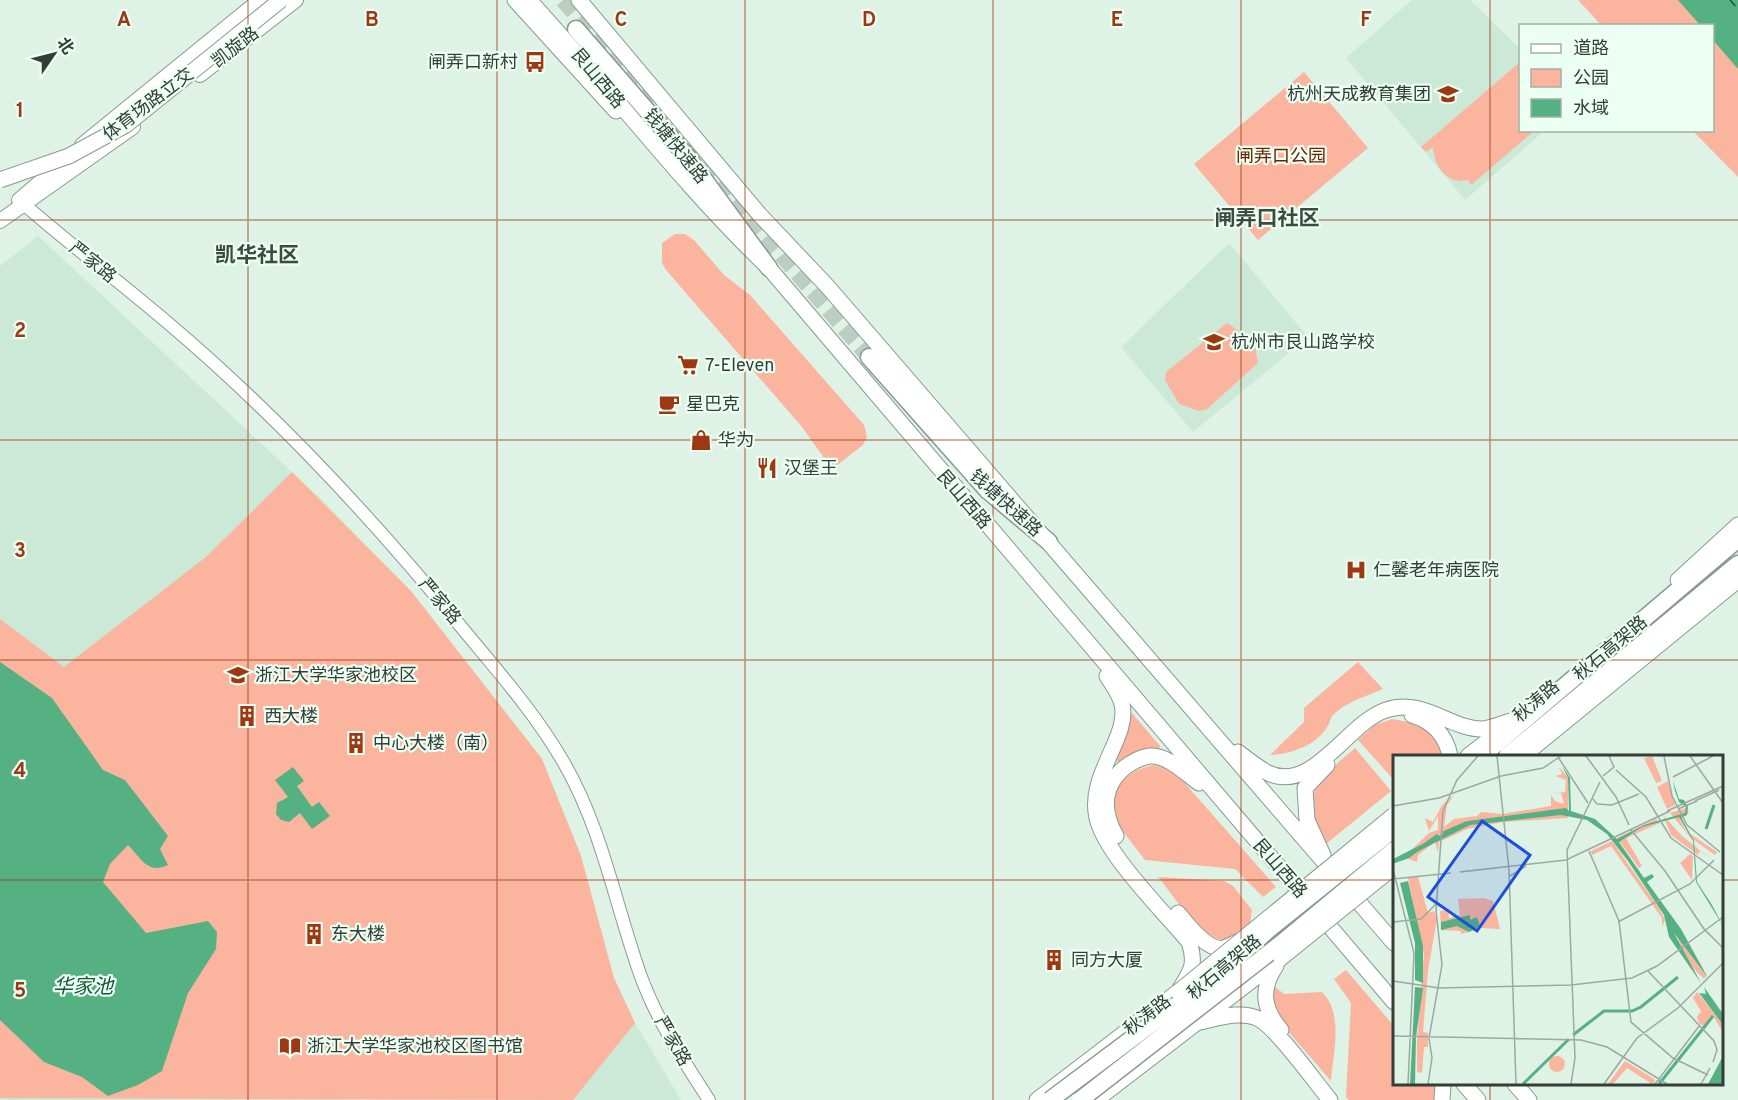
<svg xmlns="http://www.w3.org/2000/svg" width="1738" height="1100" viewBox="0 0 1738 1100" font-family="Overpass,'Noto Sans SC',sans-serif">
<rect width="100%" height="100%" fill="#def2e5"/>
<path fill="#cce8d7" d="M1412 0H1470L1520 49V130L1544 131 1465 200 1346 58Z
M38 236 321 499 411 591 542 759 581 856 614 978 635 1023 681 1100H0V266Z
M1229 243 1308 337 1193 432 1121 347Z"/>
<path fill="#fbb49d" d="M1578 0H1738V177L1693 131 1712 130V26L1601 25Z
M1520 62V130L1534 131 1471 185 1468 180C1447 185 1434 166 1433 147L1426 152 1421 147Z
M1304 72 1368 148 1258 240 1194 164Z
M675 234H685L694 240 724 275 750 295 864 425 867 437 863 445 832 469 802 427 666 270 662 263V243Z
M1227 323 1254 341 1258 363 1207 409 1199 411 1179 404 1165 380 1166 372Z
M292 472 411 591 542 759 581 856 614 978 635 1023 573 1100 0 1098V619L64 667 206 557Z
M1358 662 1383 689C1367 696 1345 702 1333 715 1330 718 1330 724 1327 727 1316 746 1290 754 1270 755L1304 722V708Z
M1132 713 1160 746 1159 753 1141 751 1118 762 1115 757 1127 718Z
M1392 719C1414 722 1441 731 1441 756H1394L1393 779 1358 740 1375 725Z
M1355 748 1391 791 1326 844C1294 798 1320 778 1355 748Z
M1154 765 1171 769 1183 781 1276 887 1263 897 1235 869 1145 860 1118 825 1111 800C1122 778 1131 770 1154 765Z
M1158 877 1224 881 1233 886 1252 910 1250 924 1230 941C1202 943 1175 897 1158 877Z
M1346 970 1394 1026V1084H1438L1435 1100H1349L1346 1097 1351 1003 1334 979Z
M1274 986 1284 994 1322 992C1344 1014 1333 1053 1331 1081L1286 1029 1272 1001Z"/>
<path fill="#56b182" d="M1678 0H1738V69L1713 40 1712 26 1700 25Z
M0 662 52 698 103 770 125 780 168 836 160 849 168 865C148 875 141 858 128 845L110 864 103 882 146 933 208 921 217 932 216 949 188 993 162 1071 138 1085 108 1096 82 1077 44 1062 0 1020Z
M293 767 304 781 297 786 312 807 319 802 330 816 312 829 300 813 289 822 281 820 276 814 277 803 288 797 275 780Z"/>
<g fill="none" stroke-linecap="round" stroke-linejoin="round">
<path stroke="#125839" stroke-width="1.5" stroke-dasharray="8 6" stroke-linecap="butt" d="M1730 0 1738 9"/>
<path stroke="#bccec2" stroke-width="16" stroke-dasharray="16 8" stroke-linecap="butt" d="M563 0 869 357"/>
<defs>
<path id="tertiary" d="M26 206C72 246 121 283 168 323 278 416 377 523 467 634 502 676 537 716 564 763 602 829 615 903 640 974 656 1019 683 1060 709 1100"/>
<path id="secondary" d="M200 75 296 0
M82 145 260 0
M19 200 68 158
M0 221 133 127"/>
<path id="primary" d="M515 0 616 111
M529 0C610 88 682 185 769 268L1394 1002
M579 0 759 214 828 287 1394 943
M1678 580 1738 525
M1412 715C1432 721 1446 735 1450 756
M1238 752C1247 759 1257 767 1268 773 1313 794 1347 723 1386 710 1423 697 1451 730 1483 729 1493 728 1505 722 1514 720
M1468 756 1498 733
M1523 756 1738 580
M1116 836C1102 811 1102 787 1124 768 1130 763 1141 757 1150 756 1168 755 1185 773 1199 783
M1323 855 1307 820 1305 788 1327 765
M1178 913C1187 924 1208 952 1224 948 1228 947 1233 944 1237 942
M1276 966C1260 989 1263 1009 1281 1030
M1200 1022C1219 1018 1241 1010 1259 1019 1277 1028 1315 1082 1330 1100
M1464 1084 1478 1100
M1515 1084 1529 1100
M1037 1100 1178 992C1190 972 1197 966 1189 942 1165 913 1105 854 1097 818 1087 775 1130 737 1122 704 1120 695 1112 684 1107 676
M1096 1100 1281 958
M1442 1100 1443 1084"/>
<path id="trunk" d="M576 29 689 159 769 268
M869 357 987 490 1049 542
M1482 756 1738 539
M1507 756 1738 564"/>
</defs>
<use href="#tertiary" stroke="#889a8f" stroke-width="14"/>
<use href="#secondary" stroke="#889a8f" stroke-width="16"/>
<use href="#primary" stroke="#889a8f" stroke-width="17"/>
<use href="#trunk" stroke="#889a8f" stroke-width="19"/>
<use href="#tertiary" stroke="#fff" stroke-width="12"/>
<use href="#secondary" stroke="#fff" stroke-width="14"/>
<use href="#primary" stroke="#fff" stroke-width="15"/>
<use href="#trunk" stroke="#fff" stroke-width="16"/>
<defs>
<path id="primary-bridge" d="M0 180 69 156 126 125 281 0
M1281 958 1394 867
M1178 992 1394 815"/>
<path id="trunk-bridge" d="M1050 1100 1222 971 1268 930 1394 829
M1080 1100 1283 942 1394 850"/>
</defs>
<use href="#primary-bridge" stroke="#889a8f" stroke-width="17" stroke-linecap="butt"/>
<use href="#trunk-bridge" stroke="#889a8f" stroke-width="19" stroke-linecap="butt"/>
<use href="#primary-bridge" stroke="#fff" stroke-width="15"/>
<use href="#trunk-bridge" stroke="#fff" stroke-width="16"/>
</g>
<path fill="none" stroke="#9e3812" stroke-width="1.5" stroke-opacity="0.55" d="M248 0V1100M497 0V1100M745 0V1100M993 0V1100M1241 0V1100M1490 0V756M0 220H1738M0 440H1738M0 660H1738M0 880H1394M1722 880H1738M1490 1084V1100"/>
<defs>
<symbol id="bus-bare" viewBox="-9 -9 18 18"><path d="M-5-6H5V4H4V6H2V4H-2V6H-4V4H-5ZM-3.5-4V0h7V-4ZM-3.5 1.2v1.5H-2V1.2ZM2 1.2v1.5H3.5V1.2Z" fill="#9e3812" stroke="#ebfff3" stroke-width="2.5" paint-order="stroke"/></symbol>
<symbol id="school-bare" viewBox="-9 -9 18 18"><path d="M0-5L7-2L0 1L-7-2ZM-4 1L0 2.5L4 1V4Q0 6-4 4Z" fill="#9e3812" stroke="#ebfff3" stroke-width="2.5" paint-order="stroke"/></symbol>
<symbol id="supermarket-bare" viewBox="-9 -9 18 18"><path d="M-6-5.5h2.5l.6 2H6L4.5 2H-2.5L-4.4-4H-6ZM-1.5 3.2a1.3 1.3 0 1 0 .1 0ZM3 3.2a1.3 1.3 0 1 0 .1 0Z" fill="#9e3812" stroke="#ebfff3" stroke-width="2.5" paint-order="stroke"/></symbol>
<symbol id="cafe-bare" viewBox="-9 -9 18 18"><path d="M-5.5-4.5H6V0H3Q3 3.5 0 3.5H-2.5Q-5.5 3.5-5.5 0ZM3-3.2v2h1.7v-2ZM-6 4.5H4V6H-6Z" fill="#9e3812" stroke="#ebfff3" stroke-width="2.5" paint-order="stroke"/></symbol>
<symbol id="shop-bare" viewBox="-9 -9 18 18"><path d="M-5-2.5h2.3a2.7 3.5 0 0 1 5.4 0H5L5.5 6h-11ZM-1.5-2.5h3a1.5 2.3 0 0 0-3 0Z" fill="#9e3812" stroke="#ebfff3" stroke-width="2.5" paint-order="stroke"/></symbol>
<symbol id="restaurant-bare" viewBox="-9 -9 18 18"><path d="M-5-6h1v4h1v-4h1v4h1v-4h1v5L-1.5 .5V6h-2V.5L-5-1ZM5-6V6H3V1.5H1.5Q1.5-4 5-6Z" fill="#9e3812" stroke="#ebfff3" stroke-width="2.5" paint-order="stroke"/></symbol>
<symbol id="hospital-bare" viewBox="-9 -9 18 18"><path d="M-5-5h3v3.5h4V-5h3V5h-3V1.5h-4V5h-3Z" fill="#9e3812" stroke="#ebfff3" stroke-width="2.5" paint-order="stroke"/></symbol>
<symbol id="university-bare" viewBox="-9 -9 18 18"><path d="M0-5L7-2L0 1L-7-2ZM-4 1L0 2.5L4 1V4Q0 6-4 4Z" fill="#9e3812" stroke="#ebfff3" stroke-width="2.5" paint-order="stroke"/></symbol>
<symbol id="building-bare" viewBox="-9 -9 18 18"><path d="M-4-6H4V6H1V3H-1V6H-4ZM-2.5-4.3h1.7v1.8h-1.7ZM.8-4.3h1.7v1.8H.8ZM-2.5-1h1.7V.8h-1.7ZM.8-1h1.7V.8H.8Z" fill="#9e3812" stroke="#ebfff3" stroke-width="2.5" paint-order="stroke"/></symbol>
<symbol id="library-bare" viewBox="-9 -9 18 18"><path d="M-6-4Q-3-5.5-.7-3.5V5Q-3 3-6 4ZM6-4Q3-5.5 .7-3.5V5Q3 3 6 4Z" fill="#9e3812" stroke="#ebfff3" stroke-width="2.5" paint-order="stroke"/></symbol>
</defs>
<g fill-rule="evenodd">
<use href="#bus-bare" x="520" y="47" width="30" height="30"/>
<use href="#school-bare" x="1433" y="79" width="30" height="30"/>
<use href="#school-bare" x="1199" y="327" width="30" height="30"/>
<use href="#supermarket-bare" x="673" y="350" width="30" height="30"/>
<use href="#cafe-bare" x="654" y="389" width="30" height="30"/>
<use href="#shop-bare" x="686" y="425" width="30" height="30"/>
<use href="#restaurant-bare" x="752" y="453" width="30" height="30"/>
<use href="#hospital-bare" x="1341" y="555" width="30" height="30"/>
<use href="#university-bare" x="223" y="660" width="30" height="30"/>
<use href="#building-bare" x="232" y="701" width="30" height="30"/>
<use href="#building-bare" x="341" y="728" width="30" height="30"/>
<use href="#building-bare" x="299" y="919" width="30" height="30"/>
<use href="#building-bare" x="1039" y="945" width="30" height="30"/>
<use href="#library-bare" x="275" y="1031" width="30" height="30"/>
</g>
<g text-anchor="middle" stroke-width="4.5" stroke-linejoin="round" paint-order="stroke">
<g font-size="18" fill="#353d38" stroke="#ebfff3">
<text transform="translate(235 47) rotate(-38)" y="6">凯旋路</text>
<text transform="translate(598 78) rotate(50)" y="6">艮山西路</text>
<text transform="translate(148 104) rotate(-37)" y="6">体育场路立交</text>
<text transform="translate(676 146) rotate(51)" y="6">钱塘快速路</text>
<text transform="translate(93 262) rotate(39)" y="6">严家路</text>
<text transform="translate(964 499) rotate(49)" y="6">艮山西路</text>
<text transform="translate(1006 503) rotate(42)" y="6">钱塘快速路</text>
<text transform="translate(440 601) rotate(50)" y="6">严家路</text>
<text transform="translate(1610 648) rotate(-40)" y="6">秋石高架路</text>
<text transform="translate(1536 701) rotate(-40)" y="6">秋涛路</text>
<text transform="translate(1280 868) rotate(49)" y="6">艮山西路</text>
<text transform="translate(1224 967) rotate(-40)" y="6">秋石高架路</text>
<text transform="translate(1147 1015) rotate(-38)" y="6">秋涛路</text>
<text transform="translate(673 1041) rotate(60)" y="6">严家路</text>
</g>
<g font-size="18" fill="#353d38" stroke="#ebfff3" text-anchor="start">
<text x="518" y="68" text-anchor="end">闸弄口新村</text>
<text x="1431" y="100" text-anchor="end">杭州天成教育集团</text>
<text x="1231" y="348">杭州市艮山路学校</text>
<text x="705" y="371">7-Eleven</text>
<text x="686" y="410">星巴克</text>
<text x="718" y="446">华为</text>
<text x="784" y="474">汉堡王</text>
<text x="1373" y="576">仁馨老年病医院</text>
<text x="255" y="681">浙江大学华家池校区</text>
<text x="264" y="722">西大楼</text>
<text x="373" y="749">中心大楼（南）</text>
<text x="331" y="940">东大楼</text>
<text x="1071" y="966">同方大厦</text>
<text x="307" y="1052">浙江大学华家池校区图书馆</text>
</g>
<g font-size="18" fill="#6e2205" stroke="#ebfff3">
<text x="1281" y="162">闸弄口公园</text>
</g>
<g font-size="20" font-style="italic" fill="#125839" stroke="#ebfff3">
<text x="83" y="993">华家池</text>
</g>
<g font-size="21" font-weight="bold" fill="#3b4b42" stroke="#ebfff3">
<text x="1267" y="225">闸弄口社区</text>
<text x="257" y="262">凯华社区</text>
</g>
</g>
<g transform="translate(1393 755)">
<rect width="330" height="330" fill="#def2e5"/>
<path d="M259 1 269 26 263 28 251 3ZM166 12 175 23V63L110 67 74 74 46 87 45 97 42 87 25 100 24 107 16 104 14 99 36 78 45 75V61L36 76 32 63 40 67 49 50 61 40 54 50 51 72 61 64 84 61 88 57 109 59 158 51V40L162 46 171 49 168 38 156 39 172 37 173 25 163 21 169 19ZM275 26 282 50 274 54 264 32ZM293 53 296 58 287 65 293 76 324 97 322 100 298 83 277 58ZM270 60 289 81 318 104 307 96 305 100 278 80ZM263 64 267 68 233 83 249 111 246 113 224 83ZM219 86 266 153 272 165 269 172V163L218 91 199 100 198 96ZM297 99 300 101 299 125 287 108ZM25 122 35 158 41 156 44 164 35 215 30 277 35 278V292H31L29 318 24 317V286L31 199 15 123ZM91 143 100 146 107 174 89 173 68 179V176L48 175 47 156 55 155 56 163 67 160 65 144ZM284 182 313 221 311 224 296 209ZM304 237 330 270V277L320 261 310 271 306 268 304 262 308 256 300 243ZM156 309a8 8 0 1 1 16 0a8 8 0 1 1-16 0ZM232 306 261 324 262 326 259 329 234 313 220 329H215Z" fill="#fbb49d"/>
<path d="M169 11 177 23 178 56 202 64 224 84 251 70 292 58 293 52 286 47 282 36 280 26 286 44 291 45 295 52 294 60 288 62 301 86 304 127 319 150 330 171 303 127 300 86 286 62 249 72 226 87 251 123 259 119 261 122 254 127 288 174 315 223 281 178 308 228 276 182 271 160 235 106 214 79 194 65 168 60 77 70 0 109V104L75 66 173 53 176 56 175 23ZM15 126 30 191V228L22 225V188L7 128ZM77 160V165L84 162 87 171 76 177 64 171 48 175V167ZM22 232 30 233 23 282 22 329H17ZM311 232 330 259V270L306 238 313 239ZM330 301V329H315L320 320Z" fill="#56b182"/>
<path fill="none" stroke="#56b182" stroke-width="3" d="M313 74 321 50M50 78 73 68 109 64M0 107 15 102 45 80M180 280 211 256H239L248 252 285 222M130 329 176 284M266 329 320 261"/>
<path fill="none" stroke="#9aaaa0" stroke-width="1.5" d="M104 1 116 115 123 329M193 1 223 42 236 70M271 1 279 41 294 70 327 97M297 1 330 48M165 2 195 48M223 15 253 42 278 83 330 120M210 21 221 12 216 1M280 22 320 1M200 44 204 49 219 50 246 39M302 46 326 35M0 51 46 43 108 21 150 13 168 1M285 54 304 46M274 56 330 31M238 75 272 116 311 174 330 193M196 96 226 166 238 267 280 303 315 320M0 114 21 198 15 329M67 117 173 105 277 56M117 121 133 111M0 124 58 118M0 167 28 164 43 149M225 167 297 129 321 105M254 215 321 286 324 295 320 307M0 226 46 233M45 233 178 230 239 223 264 211 330 162M0 281 188 285 214 292 274 329M35 329 39 303 36 283 49 210 43 156 50 56 64 25 85 1M178 329 182 303 174 95 207 27M211 329 244 283 285 253 330 208M262 329 307 270M308 329 317 313"/>
<path fill="#1d4ed8" fill-opacity="0.15" stroke="#1d4ed8" stroke-width="3" d="M89 66 137 100 84 176 35 142Z"/>
<rect width="330" height="330" fill="none" stroke="#353d38" stroke-width="3"/>
</g>
<g font-size="20" text-anchor="middle" font-weight="bold" fill="#9e3812" stroke="#ebfff3" stroke-width="4.5" stroke-linejoin="round" paint-order="stroke">
<text x="124" y="26">A</text>
<text x="372" y="26">B</text>
<text x="621" y="26">C</text>
<text x="869" y="26">D</text>
<text x="1117" y="26">E</text>
<text x="1366" y="26">F</text>
<text x="20" y="117">1</text>
<text x="20" y="337">2</text>
<text x="20" y="557">3</text>
<text x="20" y="777">4</text>
<text x="20" y="997">5</text>
</g>
<rect x="1519" y="24" width="195" height="108" fill="#ebfff3" stroke="#a2b1a8" stroke-width="1.5"/>
<rect x="1531" y="44" width="30" height="9" fill="#ffffff" stroke="#a2b1a8" stroke-width="1.5"/>
<text x="1573" y="54" font-size="18" fill="#353d38">道路</text>
<rect x="1531" y="69" width="30" height="18" fill="#fbb49d" stroke="#a2b1a8" stroke-width="1.5"/>
<text x="1573" y="84" font-size="18" fill="#353d38">公园</text>
<rect x="1531" y="99" width="30" height="18" fill="#56b182" stroke="#a2b1a8" stroke-width="1.5"/>
<text x="1573" y="114" font-size="18" fill="#353d38">水域</text>
<g transform="translate(54 54) rotate(55)" stroke="#ebfff3" stroke-width="4.5" paint-order="stroke">
<path d="M0-4.5L10 22L0 15L-10 22Z" fill="#353d38"/>
<text y="-9" font-size="16" font-weight="bold" text-anchor="middle" fill="#353d38">北</text>
</g>
</svg>
